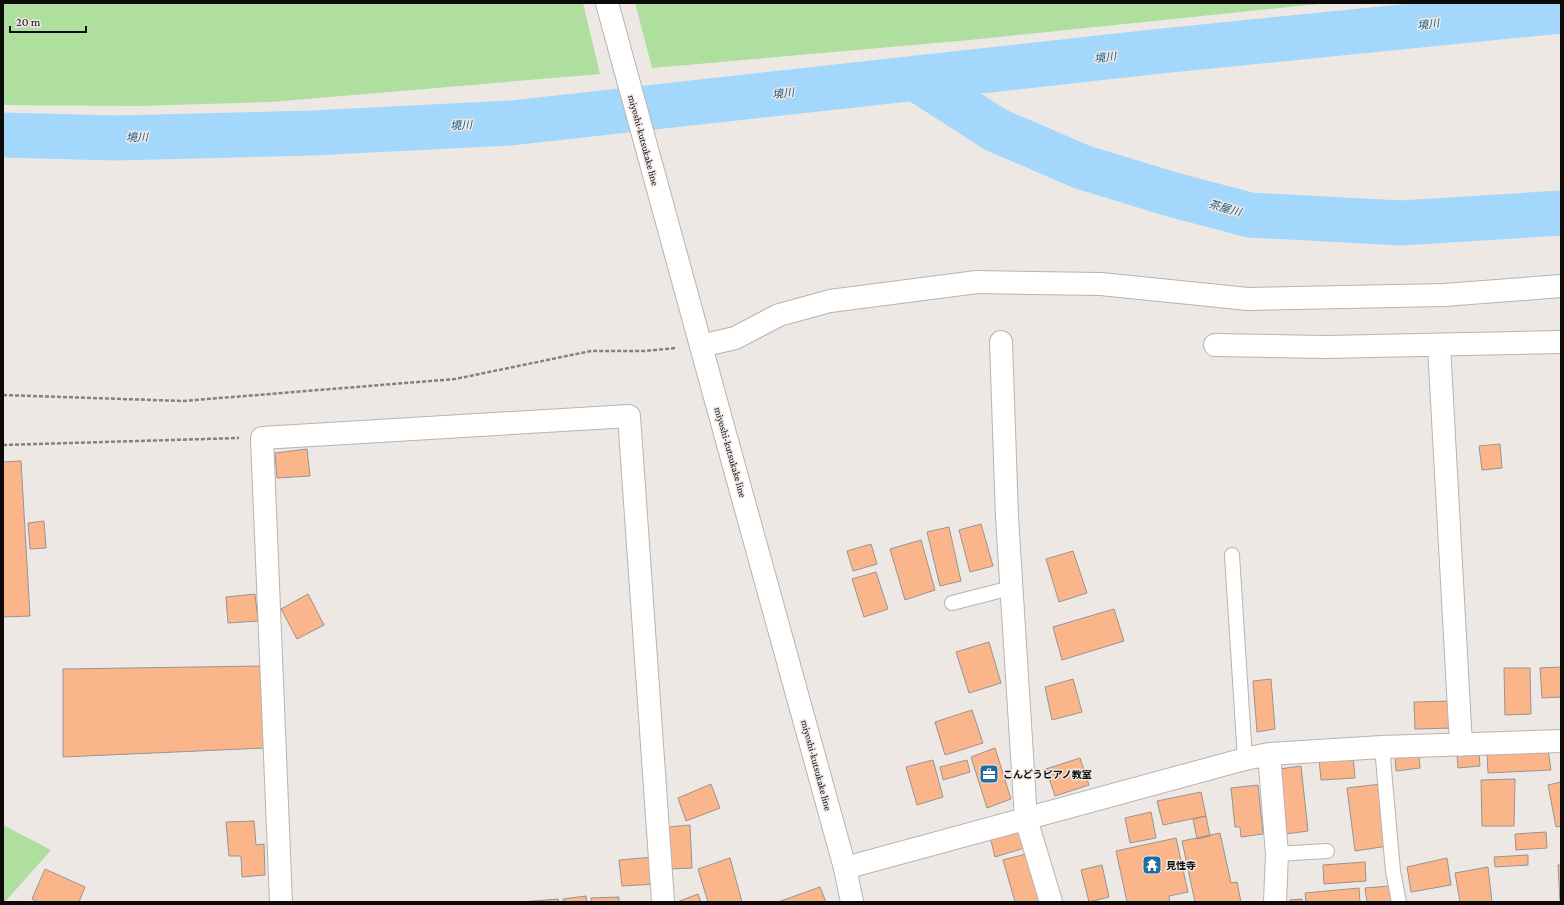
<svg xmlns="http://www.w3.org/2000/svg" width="1564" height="905" viewBox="0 0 1564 905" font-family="'Crimson Pro','Noto Sans JP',serif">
<rect width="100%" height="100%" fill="#eee8e5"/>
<path fill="#aedf9e" d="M3 3H583L600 74 271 102 137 106 3 105Z
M635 3H1328L970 40 652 68Z
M3 825 51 850 5 902H3Z"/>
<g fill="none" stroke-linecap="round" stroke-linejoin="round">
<path stroke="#a3d8fc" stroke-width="45" d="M915 78 996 130 1082 167 1174 195 1250 215 1401 223 1561 213
M3 135 116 138 312 133 511 123 1152 52 1561 11"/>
</g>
<path fill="#fbb58a" stroke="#999491" d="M1500 444 1502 468 1482 470 1479 446Z
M307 449 310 476 277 478 275 453Z
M21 461 30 616 3 617V462Z
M44 521 46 548 30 549 28 523Z
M981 524 993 566 970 572 959 530Z
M949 527 961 581 940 586 927 532Z
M921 540 935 590 905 600 890 549Z
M871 544 877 564 853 571 847 551Z
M1073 551 1087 593 1059 602 1046 559Z
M876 572 888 609 864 617 852 579Z
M255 594 258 621 228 623 226 597Z
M308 594 324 625 297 639 281 609Z
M1114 609 1124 641 1062 660 1053 627Z
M989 642 1001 683 969 693 956 652Z
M263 666 265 748 63 757V669Z
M1561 667V697L1542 698 1540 668Z
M1504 668H1530L1531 714 1505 715Z
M1073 679 1082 712 1052 720 1045 687Z
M1271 679 1275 729 1257 732 1253 681Z
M1453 701 1454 728 1415 729 1414 702Z
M972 710 983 743 945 755 935 722Z
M995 748 1011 799 987 808 971 757Z
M1548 749 1551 770 1488 773 1487 752Z
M1479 753 1480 766 1458 768 1457 755Z
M1419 754 1420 768 1396 771 1395 757Z
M1353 756 1355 778 1321 780 1319 759Z
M1080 758 1089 785 1055 796 1046 769Z
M933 760 943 797 917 805 906 767Z
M967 760 970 772 943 780 940 767Z
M1301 766 1308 831 1286 834 1279 769Z
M1515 779 1514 826H1482L1481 780Z
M1561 782V826L1556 827 1548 785Z
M711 784 720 808 686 821 678 798Z
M1381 784 1388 846 1355 851 1347 788Z
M1258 785 1263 834 1241 837 1240 827H1235L1231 788Z
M1201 792 1206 816 1163 825 1157 801Z
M1151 812 1156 838 1130 843 1125 818Z
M1206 816 1210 836 1197 839 1193 819Z
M254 821 256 845 264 844 265 875 242 877 241 856H229L226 822Z
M690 825 692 868 669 869 668 827Z
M1025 826 1031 846 995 857 990 837Z
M1546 832 1547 848 1516 850 1515 834Z
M1220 833 1231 883 1237 882 1241 902H1195L1182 841Z
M1176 838 1188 892 1169 896 1170 902H1127L1116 851Z
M1030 853 1045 902H1015L1003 860Z
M1528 855V865L1495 867 1494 857Z
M654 857 657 884 622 886 619 860Z
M730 858 742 902H708L698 869Z
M1447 858 1451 885 1411 892 1407 867Z
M1365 862 1366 881 1324 884 1323 865Z
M1102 865 1109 897 1089 902 1081 870Z
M1558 865H1561V902H1560Z
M1488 867 1492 902H1460L1455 873Z
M45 869 85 887 79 902H38L32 899Z
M1390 886 1392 902H1367L1365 888Z
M820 887 826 902H778Z
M1359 888 1360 902H1306L1305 893Z
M698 894 701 902H677Z
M586 896 587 902H563V899Z
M619 897V902H591V898Z
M558 899 559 902H521Z
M1302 899V902H1290V900Z"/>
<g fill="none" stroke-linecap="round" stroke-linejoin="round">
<defs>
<path id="lane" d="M1232 555 1245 759
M952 603 1011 588
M1382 747 1393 871 1399 902
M1277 854 1327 851"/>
<path id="street" d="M1001 342 1007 517 1026 819 1051 902
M1215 345 1325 347 1561 342
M701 346 735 338 779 315 830 301 977 282 1101 284 1248 299 1444 295 1561 286
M1439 346 1461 745
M1269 754 1277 854 1275 902
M845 868 1245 759 1269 754 1382 747 1561 741
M281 902 262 438 629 416 663 902"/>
<path id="secondary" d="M607 3C685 292 766 579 845 868L852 902"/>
</defs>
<use href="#lane" stroke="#b8b3b0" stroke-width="16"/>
<use href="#street" stroke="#b8b3b0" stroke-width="24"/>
<use href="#secondary" stroke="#b8b3b0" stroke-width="24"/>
<path stroke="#83807e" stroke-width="2.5" stroke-dasharray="4 2" stroke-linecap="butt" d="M3 395 183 401 455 379 591 351H644L676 348
M3 445 239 438"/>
<use href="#lane" stroke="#fff" stroke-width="14"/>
<use href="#street" stroke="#fff" stroke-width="22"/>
<use href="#secondary" stroke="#fff" stroke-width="22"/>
</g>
<defs>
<symbol id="office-square" viewBox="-11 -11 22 22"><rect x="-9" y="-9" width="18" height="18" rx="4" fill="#1e6d9f" stroke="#eee8e5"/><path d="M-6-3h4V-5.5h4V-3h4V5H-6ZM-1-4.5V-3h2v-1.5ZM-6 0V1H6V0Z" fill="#fff"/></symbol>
<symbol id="temple-square" viewBox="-11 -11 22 22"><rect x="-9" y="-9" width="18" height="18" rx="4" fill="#1e6d9f" stroke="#eee8e5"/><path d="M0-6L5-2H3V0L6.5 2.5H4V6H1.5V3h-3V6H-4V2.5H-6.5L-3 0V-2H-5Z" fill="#fff"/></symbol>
</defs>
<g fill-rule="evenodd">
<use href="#office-square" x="978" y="763" width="22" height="22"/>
<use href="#temple-square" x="1141" y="854" width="22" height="22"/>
</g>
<g text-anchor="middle" stroke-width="3" stroke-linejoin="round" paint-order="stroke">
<g font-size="10" fill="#0c0b0a" stroke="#eee8e5">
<text transform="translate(644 140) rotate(75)" y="4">miyoshi-kutsukake line</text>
<text transform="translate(731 452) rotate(74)" y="4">miyoshi-kutsukake line</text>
<text transform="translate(817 765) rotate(75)" y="4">miyoshi-kutsukake line</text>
</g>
<g font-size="10" font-weight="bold" fill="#0c0b0a" stroke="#eee8e5" text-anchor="start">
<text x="1003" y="778">こんどうピアノ教室</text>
<text x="1166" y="869">見性寺</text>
</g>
<g font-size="11" font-style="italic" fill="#155b83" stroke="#eee8e5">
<text transform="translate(1428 24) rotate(-6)" y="4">境川</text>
<text transform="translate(1105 57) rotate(-6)" y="4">境川</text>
<text transform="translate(783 93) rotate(-6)" y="4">境川</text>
<text transform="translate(461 125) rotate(-3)" y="4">境川</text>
<text transform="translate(137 137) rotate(-1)" y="4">境川</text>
<text transform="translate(1225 208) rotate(16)" y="4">茶屋川</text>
</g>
</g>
<rect width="1564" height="905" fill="none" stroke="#0c0b0a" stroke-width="8"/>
<path d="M10 26v6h76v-6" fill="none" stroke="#0c0b0a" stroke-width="2"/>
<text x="16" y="26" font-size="12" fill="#0c0b0a" stroke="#eee8e5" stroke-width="3" paint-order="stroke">20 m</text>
</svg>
